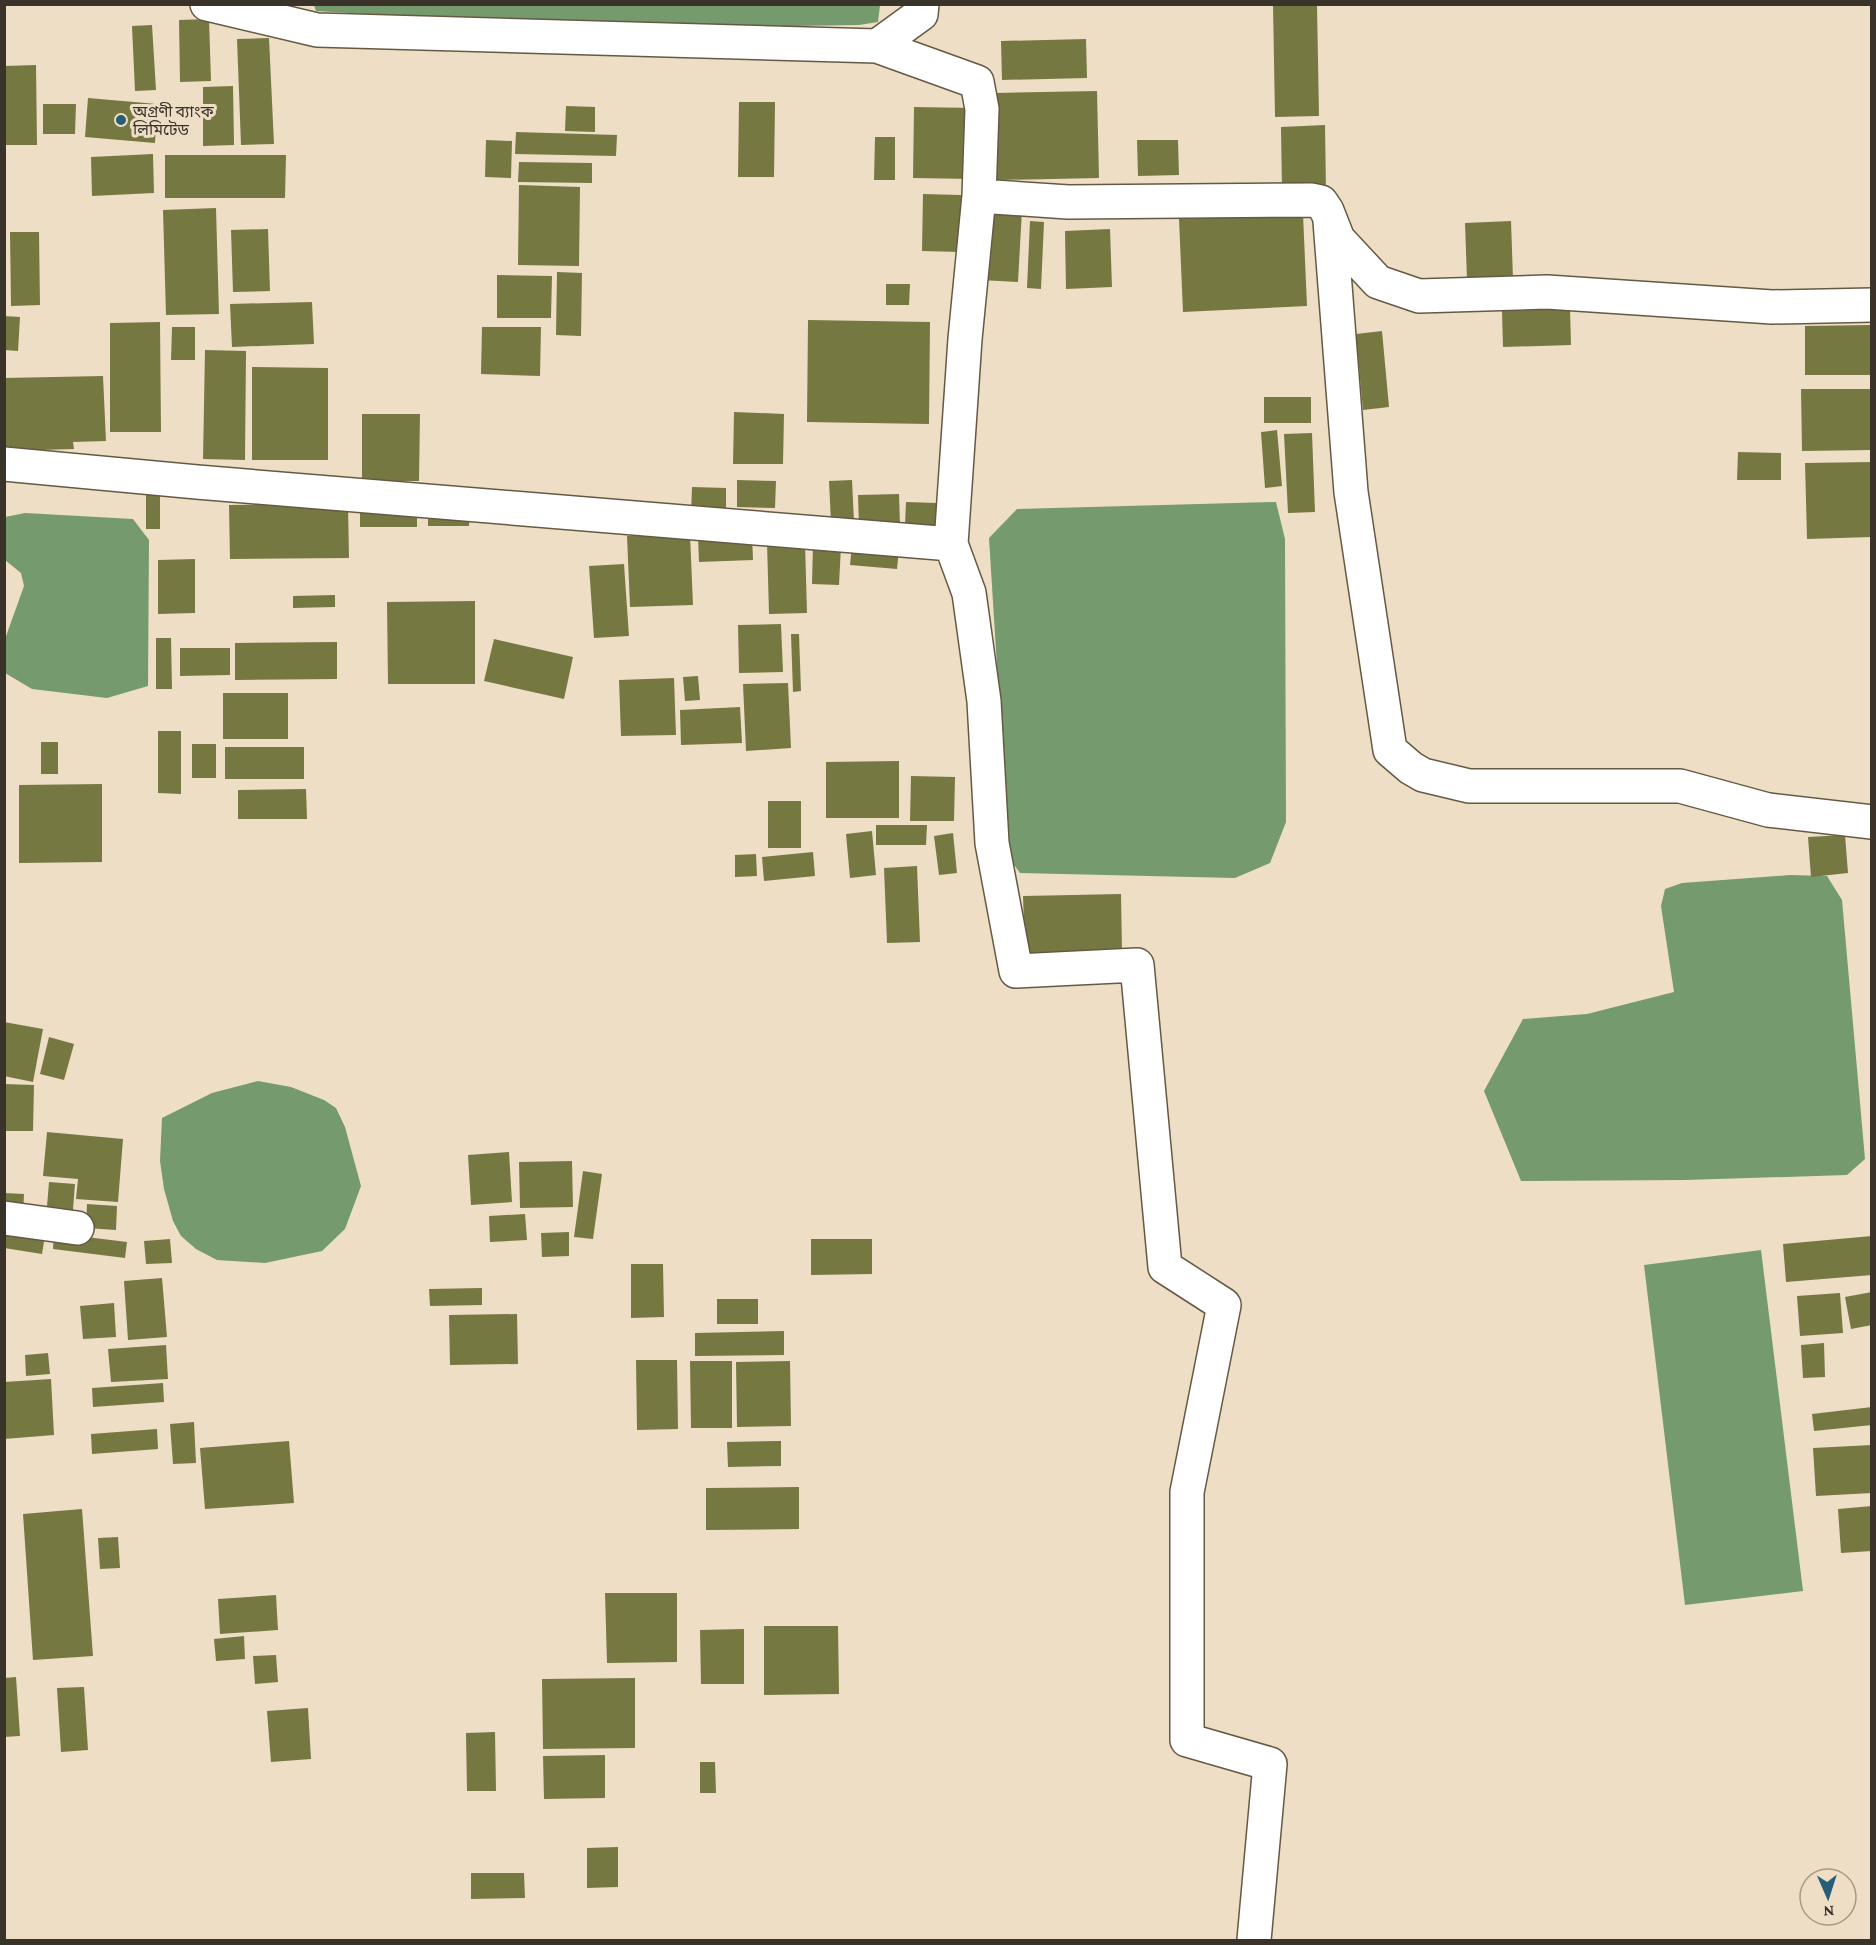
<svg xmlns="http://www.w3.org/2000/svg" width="1876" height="1945" viewBox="0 0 1876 1945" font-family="'Crimson Pro','Noto Sans Bengali',serif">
<rect width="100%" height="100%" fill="#eedec6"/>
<path fill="#749a6e" d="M314 5H880L878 22 859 25 611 29 316 11Z
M1276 502 1285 539 1286 822 1270 863 1235 878 1020 873 1009 858 989 538 1017 509Z
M25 513 133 519 149 540 148 686 107 698 32 689 5 673V639L24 586 21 573 5 560V517Z
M1790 875 1827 876 1842 900 1865 1159 1847 1175 1685 1180 1521 1181 1484 1091 1523 1019 1587 1014 1674 992 1661 906 1665 889 1682 883Z
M258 1081 291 1087 324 1100 336 1108 345 1127 361 1186 345 1229 322 1251 265 1263 217 1260 196 1249 181 1236 173 1221 164 1189 160 1161 162 1118 212 1093Z
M1761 1250 1803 1591 1685 1605 1644 1265Z"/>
<path fill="#767842" d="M1273 5H1317L1319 116 1275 117Z
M209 19 211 81 180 82 179 20Z
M152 25 156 90 135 91 132 26Z
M269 38 274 144 241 145 237 39Z
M1086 39 1087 78 1002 80 1001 41Z
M36 65 37 145H4V66Z
M233 86 234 145 203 146V87Z
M1097 91 1099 178 997 180 995 93Z
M88 98 157 104 155 143 85 137Z
M739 102H775L774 177H738Z
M43 104H76L75 134H43Z
M566 106 595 107V132L565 131Z
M914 107 975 108 974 179 913 178Z
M1325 125 1326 192H1282L1281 127Z
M516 132 617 135 616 156 515 154Z
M875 137H895V180H874Z
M486 140 512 141 511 178 485 177Z
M1137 140H1178L1179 175 1138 176Z
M153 154 154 193 92 196 91 157Z
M165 155H286L285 198H165Z
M519 162 592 163V183L518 182Z
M519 185 580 187 579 266 518 265Z
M923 194 961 195 960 252 922 251Z
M216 208 219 314 166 315 163 210Z
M984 208 1022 210 1018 282 980 280Z
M1303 214 1307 306 1183 312 1179 219Z
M1030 221 1044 222 1041 289 1027 288Z
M1511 221 1513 279 1467 280 1465 223Z
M268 229 270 291 233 292 231 230Z
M1110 229 1112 287 1066 289 1065 231Z
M10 232H39L40 305 11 306Z
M557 272 582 273 581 336 556 335Z
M497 275 552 276 551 318H497Z
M886 284H910L909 305H886Z
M312 302 314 344 232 347 230 304Z
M1570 309 1571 345 1503 347 1502 311Z
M4 316 20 317 18 351 4 350Z
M808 320 930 322 929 424 807 422Z
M160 322 161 432H110V323Z
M1872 325V375H1805V326Z
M172 327H195V360H171Z
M482 327H541L540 376 481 374Z
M1382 331 1389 407 1363 410 1356 334Z
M205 350 246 351 245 460 203 459Z
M252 367 328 368V460H252Z
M103 376 106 441 73 442 74 449 5 451 4 378Z
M1801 389H1872V450L1802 451Z
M1264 397H1311V423H1264Z
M734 412 784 414 783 464H733Z
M362 414H420L419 481H362Z
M1277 430 1282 486 1265 488 1261 432Z
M1312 433 1315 512 1288 513 1284 434Z
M1738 452 1781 453V480H1737Z
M1872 462V537L1807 539 1805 463Z
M737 480 776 481 775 508 737 507Z
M852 480 854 521 831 523 829 481Z
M692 487 726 488V515L691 514Z
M146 493H160V529H146Z
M899 494 900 526 859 527 858 495Z
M906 502 937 503 936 527 905 525Z
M348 504 349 558 230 559 229 505Z
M360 504H417V527H360Z
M428 509H470L469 526H428Z
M690 534 693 605 630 607 627 536Z
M752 534 753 560 699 562 698 536Z
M767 542H805L807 613 769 614Z
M813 544 841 546 839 585 812 584Z
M852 545 899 549 897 569 850 565Z
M195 559V613L158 614V560Z
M624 564 629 636 594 638 589 566Z
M335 595V607L293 608V596Z
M475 601V684H388L387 602Z
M781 624 783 672 739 673 738 625Z
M791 634H799L801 691 793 692Z
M156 638H171L172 689H156Z
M494 639 573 657 564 699 484 681Z
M337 642V679L235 680V643Z
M180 648H230V675L180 676Z
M698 676 700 700 685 701 683 677Z
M674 678 676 735 621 736 619 680Z
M788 683 791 748 746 751 743 684Z
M223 693H288V739H223Z
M740 707 742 743 681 745 680 710Z
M158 731H181V794L158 793Z
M41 742H58V774H41Z
M192 744H216V778H192Z
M225 747H304V779H225Z
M899 761V818H826V762Z
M911 776 955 777 954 821H910Z
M102 784V862L19 863V785Z
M306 789 307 819H238V790Z
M768 801H801V848H768Z
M876 825H927L926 845H876Z
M872 831 876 875 850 878 846 834Z
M953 833 957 873 939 875 934 836Z
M1845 835 1848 873 1811 877 1808 837Z
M813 852 815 876 764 881 762 857Z
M756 854 757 876 735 877V855Z
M917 866 920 942 887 943 884 868Z
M1121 894 1122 953 1025 956 1023 896Z
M4 1022 43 1029 33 1082 4 1076Z
M49 1037 74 1044 64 1080 40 1074Z
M4 1084 34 1085 33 1131H4Z
M47 1132 123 1139 118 1202 76 1199 78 1179 43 1176Z
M509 1152 512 1202 471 1205 468 1155Z
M572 1161 573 1207 520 1208 519 1162Z
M583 1171 602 1174 593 1239 574 1237Z
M49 1182 75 1184 72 1222 46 1219Z
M4 1193 24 1194 23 1215 4 1214Z
M87 1204 117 1206 116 1230 86 1228Z
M525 1214 527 1240 490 1242 489 1216Z
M4 1223 46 1229 42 1254 4 1248Z
M569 1232V1256L542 1257 541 1233Z
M54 1233 127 1242 125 1258 53 1249Z
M1872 1236V1275L1786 1282 1783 1244Z
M170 1239 172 1263 146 1264 144 1241Z
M811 1239H872V1274L811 1275Z
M631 1264H663L664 1317 631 1318Z
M162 1278 167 1337 128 1340 124 1281Z
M482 1288V1305L430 1306 429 1289Z
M1872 1292V1325L1851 1329 1845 1297Z
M1840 1293 1843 1333 1800 1336 1797 1296Z
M717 1299H758V1324H717Z
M114 1303 116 1337 83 1339 80 1306Z
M517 1314 518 1364 450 1365 449 1315Z
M784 1331V1355L695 1356V1333Z
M1824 1343 1825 1377 1803 1378 1801 1345Z
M166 1345 168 1379 111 1382 108 1349Z
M48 1353 50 1374 26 1376 25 1355Z
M636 1360H677L678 1429 637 1430Z
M690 1361H732V1428H691Z
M790 1361 791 1426 737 1427 736 1362Z
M51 1379 54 1435 4 1439V1382Z
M163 1383 164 1402 93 1407 92 1388Z
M1872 1407V1425L1814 1431 1812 1414Z
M194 1422 196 1463 173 1464 170 1424Z
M157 1429 158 1449 92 1454 91 1434Z
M289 1441 294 1503 205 1509 200 1448Z
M781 1441V1466L728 1467 727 1442Z
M1872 1445V1493L1816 1496 1813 1448Z
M799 1487V1529L706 1530V1488Z
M1872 1506V1551L1841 1553 1838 1509Z
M82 1509 93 1656 33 1660 23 1514Z
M118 1537 120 1568 100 1569 98 1538Z
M605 1593H677V1662L607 1663Z
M276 1595 278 1630 220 1634 218 1599Z
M764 1626H838L839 1694 764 1695Z
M744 1629V1684H701L700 1630Z
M244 1636 245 1659 216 1661 214 1639Z
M276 1655 278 1682 255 1684 253 1656Z
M16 1677 20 1736 4 1737V1678Z
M635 1678V1748L543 1749 542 1679Z
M84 1687 88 1750 61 1752 57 1688Z
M308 1708 311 1759 271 1762 267 1711Z
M495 1732 496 1791H467L466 1733Z
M605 1755V1798L544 1799 543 1756Z
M700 1762H715L716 1793H700Z
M618 1847V1887L587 1888V1848Z
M471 1873H524L525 1898 471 1899Z"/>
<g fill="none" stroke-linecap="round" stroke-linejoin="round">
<defs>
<path id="minor" d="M207 4 317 30 877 46 921 14 922 4
M979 196 1068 202 1312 200 1321 202 1327 211 1338 239 1378 282 1419 296 1547 292 1772 307 1872 305
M1330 221 1351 492 1390 750 1411 768 1423 775 1469 786H1680L1768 810 1872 822
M4 464 197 482 951 544 965 339 979 196 982 109 977 82 877 46
M951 544 969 593 984 701 992 843 1016 971 1137 965 1165 1267 1224 1305 1187 1492V1740L1270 1764 1254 1940
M4 1218 77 1228"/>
</defs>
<use href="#minor" stroke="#665944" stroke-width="36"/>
<use href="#minor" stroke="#fff" stroke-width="33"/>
</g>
<circle fill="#265d78" stroke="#eedec6" stroke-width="2" cx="121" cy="120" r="6"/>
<g text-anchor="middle" stroke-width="6" stroke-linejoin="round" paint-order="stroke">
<g font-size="16" fill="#393329" stroke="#eedec6" text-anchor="start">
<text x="133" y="117">অগ্রণী ব্যাংক<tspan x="133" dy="18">লিমিটেড</tspan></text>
</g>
</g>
<rect width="1876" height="1945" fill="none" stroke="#393329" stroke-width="12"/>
<g transform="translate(1828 1897) rotate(177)"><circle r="28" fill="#eedec6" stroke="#a69a87" stroke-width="1.5"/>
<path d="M0-4.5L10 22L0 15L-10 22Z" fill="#265d78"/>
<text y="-9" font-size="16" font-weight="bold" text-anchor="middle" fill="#393329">N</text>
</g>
</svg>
